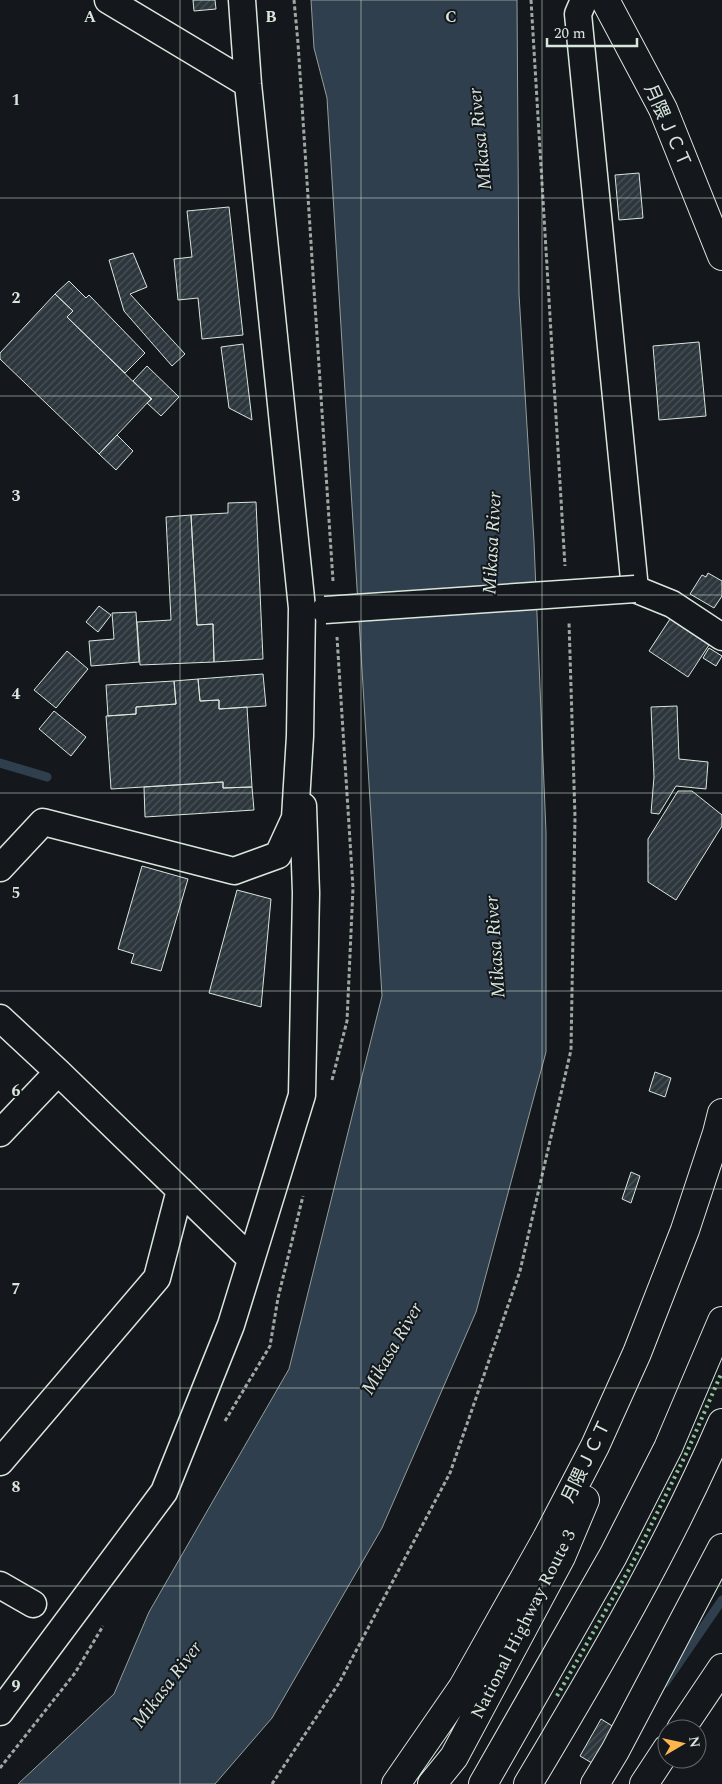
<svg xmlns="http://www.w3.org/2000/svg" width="722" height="1784" viewBox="0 0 722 1784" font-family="Spectral,'Noto Sans JP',serif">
<defs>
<pattern id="building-hatch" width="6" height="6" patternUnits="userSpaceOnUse" patternTransform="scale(1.25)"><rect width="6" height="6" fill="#2c363c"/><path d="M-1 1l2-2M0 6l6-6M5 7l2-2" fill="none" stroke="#4a5358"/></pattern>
</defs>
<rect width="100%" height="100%" fill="#14181c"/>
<path fill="#2f3f4d" stroke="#939e99" d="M311 0H517L519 294 534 542 546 832V1052L476 1312 382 1528 272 1718 215 1784H18L114 1694 149 1612 289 1369 382 996 327 98 314 48Z"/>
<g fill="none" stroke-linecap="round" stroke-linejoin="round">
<path stroke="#2f3f4d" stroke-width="9" d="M0 763 47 777
M665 1683 722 1600"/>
</g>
<path fill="url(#building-hatch)" stroke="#d8e6dc" d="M193 0H215L216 9 194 11Z
M639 173 643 218 619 220 615 175Z
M229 207 243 335 202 339 198 298 178 300 174 259 192 257 187 211Z
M133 253 147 287 130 294 185 354 172 366 124 311 109 260Z
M69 281 86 298 89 295 145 353 125 373 67 317 73 311 55 294Z
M55 294 73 311 67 317 151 399 99 454 0 359V353Z
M699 342 706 416 659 420 653 346Z
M243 344 252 420 229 408 221 347Z
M147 366 179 397 161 416 147 403 152 399 133 381Z
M117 435 133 451 116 470 99 454Z
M256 502 263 659 214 662 213 624 197 625 191 515 228 513V503Z
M191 515 197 625 213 624 214 662 140 665 137 622 171 620 166 517Z
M708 573 722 581V596L714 608 690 594 702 575 706 577Z
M99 606 111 615 98 632 86 622Z
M136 612 139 662 91 666 89 641 114 639 112 613Z
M670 619 709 645 688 677 649 651Z
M709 648 722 656 716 666 703 658Z
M67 651 88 669 56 708 34 690Z
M263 674 266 706 219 709V700L200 701 198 679Z
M198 679 200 701 219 700V709L247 707 252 787 223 788V782L111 789 106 716 136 714V707L176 704 174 681Z
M174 681 176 704 136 707V714L108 716 106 685Z
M677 706 679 759 708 762 706 789 676 786 659 814 651 813 654 777 651 707Z
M54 711 86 737 71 756 39 729Z
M223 782V788L252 787 254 810 145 817 144 787Z
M678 791H692L722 815V826L676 900 648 882V839Z
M142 866 188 879 161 971 131 963 134 954 118 949Z
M237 890 271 899 261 1007 209 993Z
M655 1072 671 1078 665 1097 649 1091Z
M631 1172 640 1176 631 1203 622 1199Z
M601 1719 635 1740 614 1776 580 1756Z"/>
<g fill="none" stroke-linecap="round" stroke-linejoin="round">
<defs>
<path id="street" d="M108 0 248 84
M584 0 578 14 635 589 672 604 722 637
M0 868 43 822 234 871 278 855 295 818 300 736 302 608 248 84 242 0
M0 1018 58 1072 251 1259
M0 1133 58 1072
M0 1462 157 1278 180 1190
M0 1585 33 1604
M0 1712 164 1492 231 1325 302 1095 306 893 303 806"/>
<path id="highway" d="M605 0 663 109 722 256
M681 1729 722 1668
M396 1784 463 1687 547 1538 595 1446 637 1353 685 1230 717 1133 722 1113
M432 1784 454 1757 561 1557 585 1500
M483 1784 613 1556 668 1448 722 1321
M528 1784C598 1667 668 1548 722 1423
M595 1784 615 1751 722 1548
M644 1784 667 1749"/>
</defs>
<use href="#street" stroke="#d8e6dc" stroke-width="29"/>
<use href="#highway" stroke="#d8e6dc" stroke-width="30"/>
<path stroke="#9da8a2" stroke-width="3" stroke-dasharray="4 2.5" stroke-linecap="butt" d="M294 0 298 43 333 581
M531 0 565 566
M332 1080 347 1021 353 888 337 637
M225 1421 270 1346 278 1298 303 1196
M0 1768 75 1673 103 1626
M272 1784 339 1683 450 1473 520 1271 571 1050 575 817 569 622"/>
<use href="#street" stroke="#14181c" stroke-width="26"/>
<use href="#highway" stroke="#14181c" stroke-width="28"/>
<defs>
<path id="street-bridge" d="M325 610 635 589"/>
</defs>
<use href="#street-bridge" stroke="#d8e6dc" stroke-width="29" stroke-linecap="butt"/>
<use href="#street-bridge" stroke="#14181c" stroke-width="26"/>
<path stroke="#8ac095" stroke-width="4" stroke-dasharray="2.5 4" stroke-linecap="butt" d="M557 1696 631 1566 687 1452 722 1372"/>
</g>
<path fill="none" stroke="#d8e6dc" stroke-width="1" stroke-opacity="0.55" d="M180 0V1784M361 0V1784M542 0V1784M0 198H722M0 396H722M0 595H722M0 793H722M0 991H722M0 1189H722M0 1388H722M0 1586H722"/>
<g text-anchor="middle" stroke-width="4" stroke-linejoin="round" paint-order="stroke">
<g font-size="18" fill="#d8e6dc" stroke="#14181c">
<text transform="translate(668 126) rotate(66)" y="6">月隈ＪＣＴ</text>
<text transform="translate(586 1461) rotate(-64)" y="6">月隈ＪＣＴ</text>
<text transform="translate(523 1624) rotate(-63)" y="6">National Highway Route 3</text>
</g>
<g font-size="19" font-style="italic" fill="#d8e6dc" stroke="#14181c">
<text transform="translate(479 139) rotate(-96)" y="7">Mikasa River</text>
<text transform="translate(491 543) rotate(-87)" y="7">Mikasa River</text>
<text transform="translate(494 947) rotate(-94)" y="7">Mikasa River</text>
<text transform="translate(391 1348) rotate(-60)" y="7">Mikasa River</text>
<text transform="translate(166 1684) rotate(-53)" y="7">Mikasa River</text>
</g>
</g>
<g font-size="16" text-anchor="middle" font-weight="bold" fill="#d8e6dc" stroke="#14181c" stroke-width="4" stroke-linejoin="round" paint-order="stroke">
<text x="90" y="22">A</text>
<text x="271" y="22">B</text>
<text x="451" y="22">C</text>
<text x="16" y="105">1</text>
<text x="16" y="303">2</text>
<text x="16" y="501">3</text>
<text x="16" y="699">4</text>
<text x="16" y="898">5</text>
<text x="16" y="1096">6</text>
<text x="16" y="1294">7</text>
<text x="16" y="1492">8</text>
<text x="16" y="1691">9</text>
</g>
<g transform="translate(682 1744) rotate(81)"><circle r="24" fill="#14181c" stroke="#626a69"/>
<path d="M0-4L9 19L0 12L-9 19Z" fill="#ffb74d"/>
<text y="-8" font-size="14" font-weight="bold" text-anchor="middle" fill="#d8e6dc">N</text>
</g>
<path d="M547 38v8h90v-8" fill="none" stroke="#d8e6dc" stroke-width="2.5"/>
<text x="554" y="38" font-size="15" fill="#d8e6dc" stroke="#14181c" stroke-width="4" paint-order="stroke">20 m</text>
</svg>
